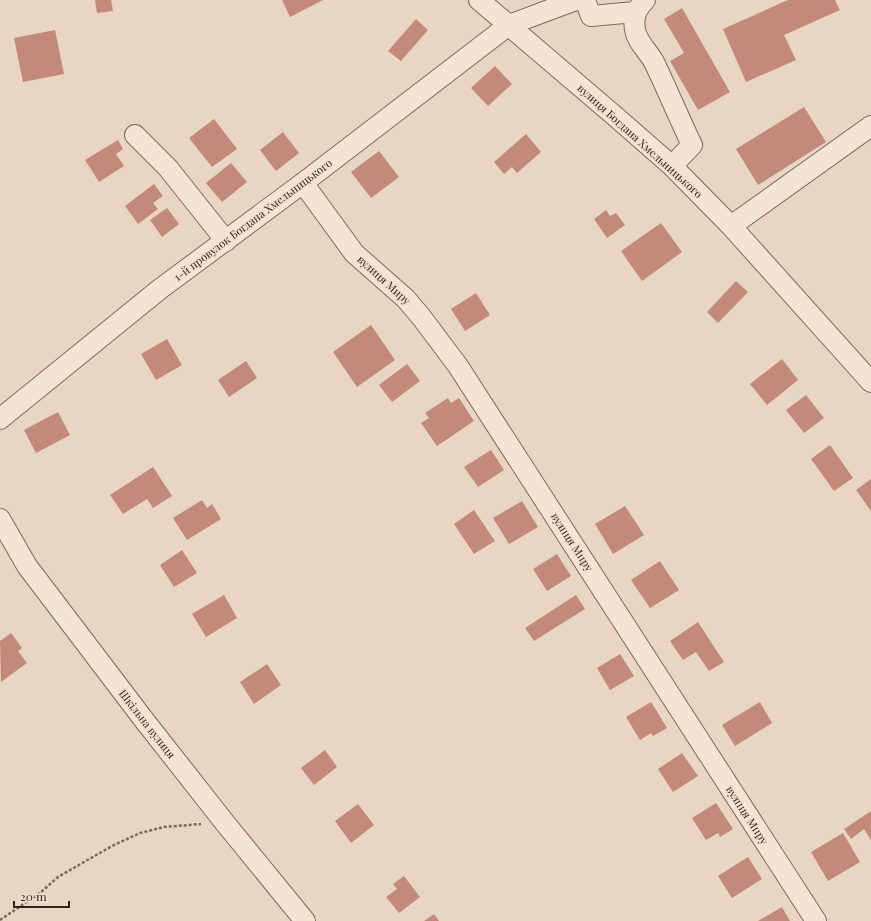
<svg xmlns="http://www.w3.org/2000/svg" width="871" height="921" viewBox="0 0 871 921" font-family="'Playfair Display',serif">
<rect width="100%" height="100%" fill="#e8d5c2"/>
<path fill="#c38a7b" d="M95 0H111L113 11 97 13Z
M282 0H323L290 17Z
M788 0H835L840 10 784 35 796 60 746 82 723 29Z
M682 8 730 92 698 110 670 61 684 53 664 19Z
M416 19 428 30 401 61 388 51Z
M55 30 64 74 23 82 14 38Z
M495 66 512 84 488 106 471 88Z
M804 107 826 142 758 185 736 149Z
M214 119 237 149 212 167 189 138Z
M283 132 299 153 276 171 260 150Z
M526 134 541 152 517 173 512 167 504 174 494 162Z
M118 140 123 149 116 154 124 166 99 182 85 160Z
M379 151 399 177 371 198 351 172Z
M231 163 247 182 222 202 206 183Z
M154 184 163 196 153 203 158 209 138 224 125 206Z
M167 208 179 224 162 237 150 220Z
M606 210 610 216 616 213 625 225 607 238 594 219Z
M661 223 682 252 642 281 621 251Z
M736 281 748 292 718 323 707 312Z
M476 293 490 315 465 331 451 309Z
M371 325 395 360 357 387 333 352Z
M167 339 182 365 156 380 141 354Z
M782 359 798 380 767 405 750 384Z
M246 361 257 378 229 397 218 380Z
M407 364 420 381 392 402 379 385Z
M806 395 824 418 804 433 786 410Z
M448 398 451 403 459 398 474 421 437 446 421 423 429 418 425 413Z
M58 412 70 435 36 453 24 430Z
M830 445 853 478 834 491 811 459Z
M491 450 504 470 478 487 464 467Z
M153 467 172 496 153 508 147 499 123 514 110 495Z
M871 479V511L856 490Z
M202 500 207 508 212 504 221 519 187 540 173 518Z
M522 501 538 527 509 544 493 518Z
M625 506 644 535 613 554 595 524Z
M474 510 495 541 474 554 454 524Z
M182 550 197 573 174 587 160 565Z
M557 554 571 576 547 591 533 569Z
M660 561 679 590 650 608 631 580Z
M224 595 237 618 206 637 192 614Z
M576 595 585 609 534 641 525 628Z
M698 622 724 662 709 671 696 652 683 660 670 641Z
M11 633 22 648 18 651 27 663 1 682 0 641Z
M620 654 634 676 610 690 597 668Z
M267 664 281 685 254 704 240 682Z
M651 702 667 728 653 736 651 733 640 740 626 717Z
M760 702 772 723 735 746 722 725Z
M325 750 337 767 314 785 301 768Z
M682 753 698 776 673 792 658 769Z
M716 803 733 829 720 837 718 833 706 840 692 818Z
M358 804 374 825 351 843 335 821Z
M871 811V840L864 829 851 839 844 829Z
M843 833 860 862 828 881 811 852Z
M748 857 762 879 732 898 718 876Z
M404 876 420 897 399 913 386 897 397 889 393 884Z
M782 907 790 921H758Z
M434 914 439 921H424Z"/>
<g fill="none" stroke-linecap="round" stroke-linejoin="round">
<defs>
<path id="minor" d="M479 0 616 117 672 166 731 226 871 382
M585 0 591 16 635 12
M645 0C636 10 633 16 635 30 637 42 648 51 654 62 667 89 679 118 692 145L672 166
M135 135 168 168 226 241
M303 183 354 253 406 299 422 318 458 366 816 921
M731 226 871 126
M0 419 160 289 303 183 509 25 576 0
M0 519 27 566 144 720 225 823 305 921"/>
</defs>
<use href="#minor" stroke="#80675b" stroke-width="22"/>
<path stroke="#80675b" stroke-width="2.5" stroke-dasharray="3 2" stroke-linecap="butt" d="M0 920 40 893 58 877 112 846 140 833 164 827 201 824"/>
<use href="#minor" stroke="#f4e4d4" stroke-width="20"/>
</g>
<g text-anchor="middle" stroke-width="3" stroke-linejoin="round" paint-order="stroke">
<g font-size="11" fill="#31231e" stroke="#f1e0d0">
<text transform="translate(640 141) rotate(42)" y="4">вулиця Богдана Хмельницького</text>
<text transform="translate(253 220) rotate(-37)" y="4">1-й провулок Богдана Хмельницького</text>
<text transform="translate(384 280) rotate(42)" y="4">вулиця Миру</text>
<text transform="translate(572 542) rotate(57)" y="4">вулиця Миру</text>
<text transform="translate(147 724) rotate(52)" y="4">Шкільна вулиця</text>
<text transform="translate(747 815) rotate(57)" y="4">вулиця Миру</text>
</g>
</g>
<path d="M14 901v6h55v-6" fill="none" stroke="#31231e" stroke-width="2"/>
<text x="20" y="901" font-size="12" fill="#31231e" stroke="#f1e0d0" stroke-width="3" paint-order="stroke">20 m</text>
</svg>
